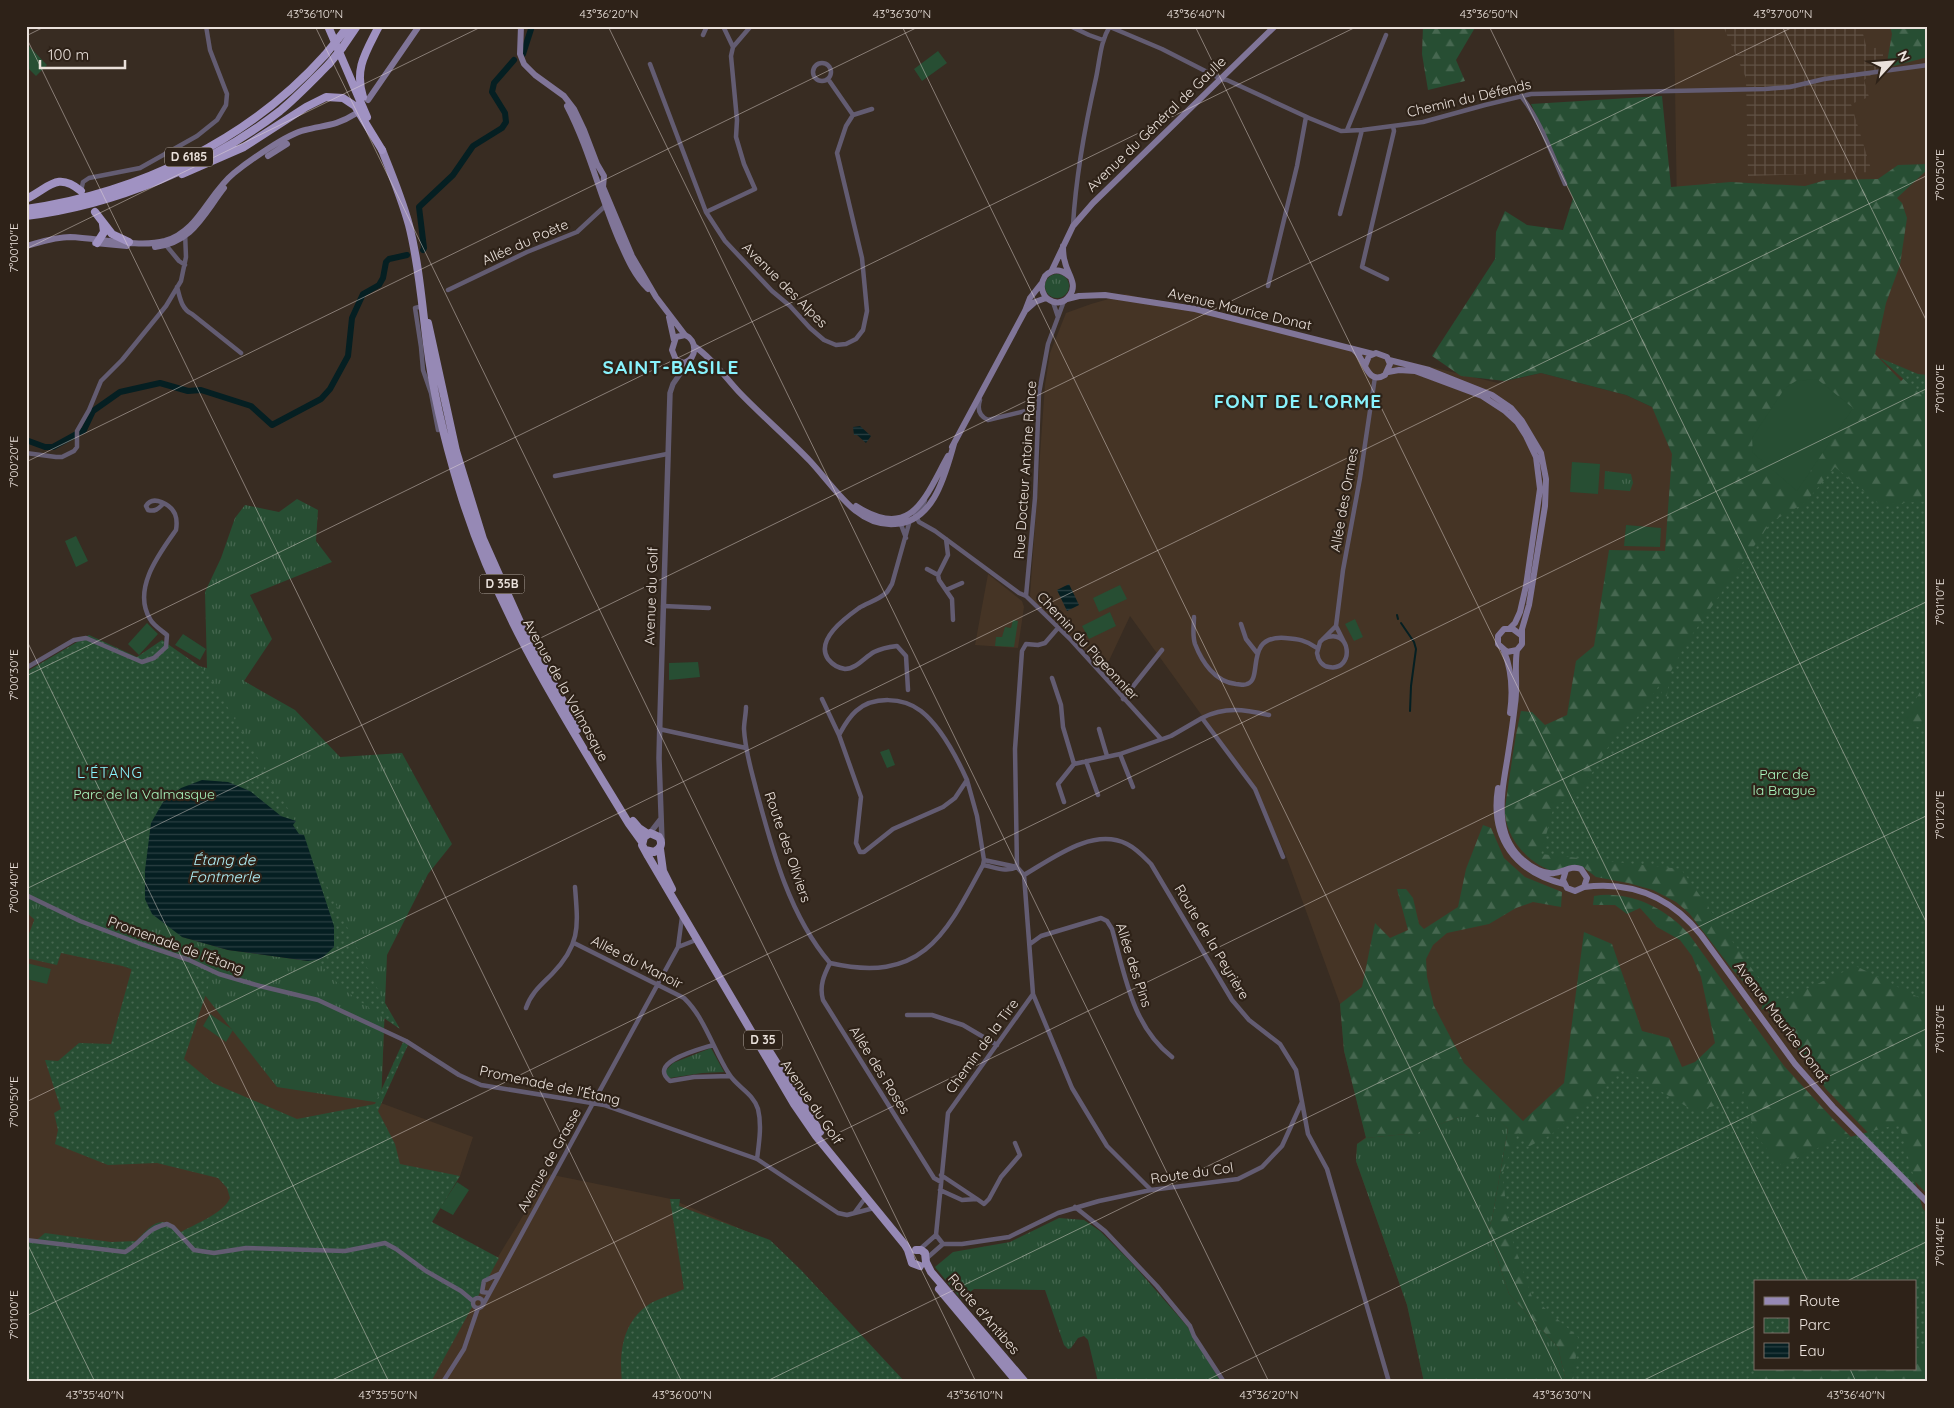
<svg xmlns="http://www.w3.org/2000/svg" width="1954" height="1408" viewBox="0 0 1954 1408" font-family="Quicksand,sans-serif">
<defs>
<pattern id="industrial-grid" width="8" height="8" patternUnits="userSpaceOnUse" patternTransform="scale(1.25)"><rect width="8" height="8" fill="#453425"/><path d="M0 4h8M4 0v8" fill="none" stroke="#605144"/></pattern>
<pattern id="grass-tufts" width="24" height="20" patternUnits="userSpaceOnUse" patternTransform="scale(1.25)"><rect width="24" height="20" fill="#274e33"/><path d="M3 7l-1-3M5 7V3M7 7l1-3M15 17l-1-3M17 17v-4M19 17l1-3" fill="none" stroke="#466750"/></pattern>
<pattern id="forest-firs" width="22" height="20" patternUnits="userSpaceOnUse" patternTransform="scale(1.25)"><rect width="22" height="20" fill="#274e33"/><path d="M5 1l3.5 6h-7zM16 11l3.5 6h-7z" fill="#466750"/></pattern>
<pattern id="park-dots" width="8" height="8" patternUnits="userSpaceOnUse" patternTransform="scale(1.25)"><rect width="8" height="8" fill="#274e33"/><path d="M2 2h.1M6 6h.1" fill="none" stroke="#466750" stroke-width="1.8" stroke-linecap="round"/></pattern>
<pattern id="water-rules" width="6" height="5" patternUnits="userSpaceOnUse" patternTransform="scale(1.25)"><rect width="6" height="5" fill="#051f22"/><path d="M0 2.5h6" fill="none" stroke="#2a3f42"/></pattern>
</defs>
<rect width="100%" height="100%" fill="#382c22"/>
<path fill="#453425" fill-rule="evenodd" d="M1674 26H1928V1382H1424L1407 1305 1356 1161 1357 1144 1366 1137 1344 1051 1340 1004 1286 856 1255 789 1130 616 1105 669 1031 599 1030 595 1045 385 1050 353 1066 313 1091 304 1126 294 1498 383 1541 373 1626 395 1652 407 1678 274ZM1755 1282H1915V1369H1755Z
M988 574 1022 601 1024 607 1018 648 975 645Z
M26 895 384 1031 381 1103 473 1137 460 1176 431 1222 462 1243 498 1257 548 1174 671 1199 769 1241 903 1382H26V1149L29 1148 26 1144Z"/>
<path fill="url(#industrial-grid)" d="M1723 26H1861L1867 49 1883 47V67L1864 80 1869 97 1851 104 1872 172 1748 176 1746 78Z"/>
<path fill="url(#grass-tufts)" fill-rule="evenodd" d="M1045 286a12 12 0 1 1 24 0a12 12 0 1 1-24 0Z
M1605 471 1631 474 1633 483 1630 491 1604 489Z
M297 499 318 510 316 541 332 562 250 595 272 639 244 681 295 710 340 757 402 753 452 844 428 874 387 955 381 1103 277 1087 200 989 149 976 94 955 54 937 26 912V674L143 670 165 658 207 668 205 592 221 558 235 518 245 505 279 512ZM299 834 308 961 228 950 182 937Z
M711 1048 724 1072 702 1073 670 1078 665 1075 666 1070 673 1063Z
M1495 1116 1508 1129 1492 1219 1488 1230 1509 1294 1558 1347 1566 1382H1424L1407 1305 1356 1161 1357 1144 1366 1138 1406 1134 1416 1141V1133L1459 1117Z
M1059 1218 1084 1220 1100 1231 1131 1262 1187 1326 1221 1382H1098L1088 1340 1084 1336 1078 1338 1071 1348 1068 1349 1064 1345 1045 1290 974 1289 961 1299 935 1267 953 1252 1010 1242Z"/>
<path fill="url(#forest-firs)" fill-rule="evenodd" d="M1423 26H1476L1456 60 1465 81 1428 90 1422 54Z
M1890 26H1928V57L1886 68 1892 34Z
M1662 96 1671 187 1731 182 1805 186 1826 180 1878 179 1898 165 1928 164V169L1897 198 1902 203 1907 218 1900 265 1886 303 1875 354 1901 381 1904 378 1928 379V1195L1826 1089 1801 1053 1756 996 1732 969 1689 913 1676 902 1653 890 1628 883 1596 877 1583 867 1578 865H1572L1555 872C1530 864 1508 842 1505 814 1505 806 1507 795 1508 787 1512 761 1515 736 1521 711L1532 712 1545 725 1567 715 1576 661 1594 646 1609 550 1665 551 1672 454 1652 407 1626 395 1541 373 1505 381 1461 376 1432 356 1495 259 1496 232 1505 211 1527 225 1563 230 1573 198 1531 104Z
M1483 825 1491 828 1504 858 1525 877 1562 892 1561 907 1533 902 1516 908 1489 924 1447 933 1433 945 1426 959 1427 977 1434 1006 1464 1063 1523 1121 1564 1083 1584 932 1612 944 1642 1031 1669 1038 1682 1067 1695 1062 1715 1043 1701 977 1692 956 1680 940 1657 927 1640 908 1627 914 1615 905H1593L1594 896C1629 890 1665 908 1688 933L1784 1066 1832 1118 1928 1214V1382H1566L1558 1347 1509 1294 1488 1230 1492 1219 1508 1129 1495 1117H1459L1417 1133 1416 1142 1406 1134 1366 1138 1344 1051 1340 1004 1362 987 1375 923 1390 938 1408 930 1397 889H1406L1413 898 1419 924 1424 929 1458 907 1466 869ZM1755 1282H1915V1369H1755Z"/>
<path fill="url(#park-dots)" d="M1880 358 1918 374 1928 375V401Z
M1835 467 1880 505 1928 501V678L1904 720 1928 732V1002L1856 966 1761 1010 1767 990 1681 869 1541 854 1554 806 1579 794 1620 728 1636 719 1660 684 1665 710 1670 673 1687 642 1771 522 1805 503Z
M89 635 137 657 162 640 202 668 209 676 294 819 381 996 400 1029C368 1007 332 986 312 951L161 910 135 938 134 945 213 973 184 1059 213 1083 297 1119 375 1104 403 1042 408 1045 378 1111 395 1144 400 1164 460 1176 432 1222 499 1258 431 1382H26V1239H38L45 1233 111 1242 136 1241C153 1224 160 1213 181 1232 195 1224 224 1213 230 1198L227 1188 218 1178 157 1163 108 1165 55 1144 58 1130 54 1113 61 1109 45 1060 58 1061 79 1043 111 1044 132 968 61 953 57 965 26 958V941L41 903 45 899 26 888V672Z
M1624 1069 1694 1111 1742 1099 1743 1087 1755 1135 1781 1165 1831 1142 1899 1124 1928 1228V1345L1915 1349V1282H1755V1369H1762L1743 1382H1573L1578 1337 1532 1297 1510 1233 1502 1173 1518 1133 1528 1147 1552 1134Z
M670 1199H680L679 1206 770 1240 801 1270 905 1382H622C619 1353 622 1323 648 1305 658 1298 673 1295 684 1289Z"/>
<path fill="#274e33" d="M26 43 47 65 36 76 26 66Z
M938 51 947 63 922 81 914 69Z
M1817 379 1853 408 1797 491 1753 453 1752 438 1785 388 1796 381Z
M1572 462 1600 464 1598 494 1570 492Z
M1626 525 1661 528 1660 547 1624 546Z
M76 536 88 561 76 567 65 541Z
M1120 585 1127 599 1099 612 1093 598Z
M1110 612 1116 626 1089 639 1082 626Z
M1355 619 1363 637 1354 641 1345 624Z
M1013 620 1018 621 1014 647 995 646 996 637H1002L1005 627 1011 628Z
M147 623 158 634 139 655 128 644Z
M183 634 206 649 200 660 175 645Z
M698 662 700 677 669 680V663Z
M889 749 895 765 887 768 880 752Z
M26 963 51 969 47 984 26 979Z
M210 1014 233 1030 226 1042 203 1026Z
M457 1182 469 1190 453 1215 440 1208Z"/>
<path fill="url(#water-rules)" d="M860 426 871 436 866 443 857 435H854L853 427Z
M1069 584 1079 605 1067 611 1057 590Z
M202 780 228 782 250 791 281 816 296 821 293 825 299 834 304 835 334 926V947L321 959 308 961 228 950 182 937 152 914 145 899V870L151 823 163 802 181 788Z"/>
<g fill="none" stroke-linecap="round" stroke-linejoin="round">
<path stroke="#051f22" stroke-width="2" d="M1397 615 1398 619
M1401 623 1414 642 1416 649 1411 686 1410 711"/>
<path stroke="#051f22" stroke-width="6" d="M523 54 532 26
M423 250 424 248 419 207 453 175 473 146 502 128 506 122 505 113 492 92 494 83 514 60
M26 440 45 447H53L84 430 93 411 120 392 160 383 188 391 201 390 251 406 272 425 321 399 330 389 348 356 352 318 363 294 379 285 383 278 386 262 389 259 407 255"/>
<path stroke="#635c72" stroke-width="4.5" d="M723 26 733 47
M1070 26 1089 35 1103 40
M1110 27 1162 49 1221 79 1227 80 1309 118 1341 131 1362 130 1423 122 1485 105 1531 94 1765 89 1790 87 1824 79 1928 65
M703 35 707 26
M813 72a9 9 0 1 1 18 0a9 9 0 1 1-18 0Z
M650 64 706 212 725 241 772 291 790 306 810 328 824 340 836 345 846 344 856 339 863 330 867 311 862 258 837 153 846 126 853 115 872 109
M828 79 853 115
M1521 96C1541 121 1552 155 1565 184
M1347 130 1386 35
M81 191 83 182 89 178 140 168 197 136 217 120 226 105 227 94 210 50 206 26
M706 212 755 189 744 164 736 137 737 120 731 56 733 47 751 26
M1340 214 1362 130
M1073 225C1076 175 1085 126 1096 78 1100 60 1100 42 1110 26
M165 244 179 261 185 265
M1387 279 1362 267 1394 131 1393 126
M1268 286 1297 166 1306 117
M177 287C180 297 181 309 192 314L241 353
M448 290 527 252 577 232 605 206
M1053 302 1058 317
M423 306 415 308 421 347 423 370 431 393 438 430
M980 400C977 409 979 416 988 420L1038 408
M26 453 56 457H62L74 451 77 447V431L89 410 101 381 122 360 166 306 181 281 186 257 185 232
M555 476 667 454
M925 500 923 506 915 514 919 522 935 531 1019 593 1026 596 1071 640 1161 739
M900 522 906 538
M946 539 948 555 938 575 939 580 952 599 953 620
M927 569 938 575
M946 590 962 583
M1026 596 1035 498 1039 393 1048 344 1064 301
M663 606 709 608
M1194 617C1194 626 1192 635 1195 644 1202 662 1215 682 1236 684 1240 684 1244 686 1247 684 1264 679 1243 635 1285 638 1298 639 1306 640 1317 648
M1241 624 1246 639 1257 653
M1323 639C1352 625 1355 672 1329 667 1322 666 1318 660 1317 653L1320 642 1336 626
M1345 644 1336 626 1343 570 1360 478 1375 377
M26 668 74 640 86 638 142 662 154 658 166 647 167 635C161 630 153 625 150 619 132 589 159 554 176 530 177 524 177 519 175 514 171 505 153 494 146 506L148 510C155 512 158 509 163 504
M1052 678 1061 705 1063 727 1074 764 1120 754 1171 736 1202 718 1255 789 1283 857
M908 690 906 656 897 646C889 647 882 648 874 652 865 657 856 669 845 669 838 668 832 664 828 659 815 640 845 618 859 608 867 603 878 600 886 593 888 591 890 587 892 584L910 520
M822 699 839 735
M1123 699 1162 650
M746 707C746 714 744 722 744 729 745 750 751 769 756 789 772 849 789 915 830 963 922 984 945 936 983 865
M1202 718C1226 706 1245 710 1269 715
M659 729 746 748
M1099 729 1107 756
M1120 754 1133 787
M1086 761 1098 795
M967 780C957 758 940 726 921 711 903 697 873 696 856 711 848 718 844 726 839 735L861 797 856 843 860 852H864L893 829 943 807 955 798 967 780 977 816 984 860
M1064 802 1058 784 1074 764
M984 860 1017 867C1006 873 995 867 983 865Z
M1024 875C1053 858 1093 827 1127 844 1137 849 1144 857 1151 864L1232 1000 1249 1020 1280 1044 1296 1070 1308 1134 1327 1169 1389 1382
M26 895 80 921 141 944 189 960 219 974 260 986 318 1000 406 1041 459 1075 481 1085 604 1105 757 1159 838 1213 847 1215 874 1208
M574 943 684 998C705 1018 713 1049 729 1074 737 1087 753 1093 758 1109 762 1125 759 1143 757 1159
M1030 944 1041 936 1101 918 1107 921 1112 929C1125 975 1132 1026 1172 1057
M678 947 696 940
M830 963C824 975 819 986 823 1000L934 1178 941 1182
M1033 994 1072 1088 1107 1146 1151 1190
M526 1008C531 993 541 985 552 974 581 944 578 926 575 887
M907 1015H932L963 1025 997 1045
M713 1045C701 1049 646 1062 670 1081L694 1077 730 1076
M940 1190 962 1200 977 1199 941 1175
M977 1199 984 1204 989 1199 1001 1177 1020 1155 1015 1143
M1075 1207 1105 1231 1157 1286 1190 1326 1194 1336 1224 1382
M855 1212 866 1197
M936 1235 948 1113 1033 994 1024 875 1017 867 1015 749 1022 651 1026 644 1038 645 1045 643 1058 628
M26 1240 125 1252C143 1242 146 1228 167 1224L173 1227 194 1250 214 1253 246 1248 345 1251 385 1243 396 1249 426 1271 461 1291 473 1301
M943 1244H962L1009 1237 1058 1213 1099 1201 1151 1190 1238 1179 1262 1167 1282 1146 1302 1102
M919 1250 936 1235 943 1244 927 1258
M489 1293 482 1292 484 1281 499 1274
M473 1303a5 5 0 1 1 10 0a5 5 0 1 1-10 0Z
M483 1305 678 947 682 917
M443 1382 464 1349 478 1308"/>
<path stroke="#635c72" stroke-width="5.5" d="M676 360 678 376
M650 833 660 820
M662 841 659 758 660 717 670 393 673 384 688 362"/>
<path stroke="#807598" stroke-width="6" d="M521 26 520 54 524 64 535 75 564 96 574 109 584 130 597 164 604 176 603 187 632 256 656 297 685 335C697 340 698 358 684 363L676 360 672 350 676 337 685 335
M368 100 419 26
M567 106C589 148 600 196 619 240 627 258 634 275 648 289
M268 156 287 144
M95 243 127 246
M26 246C41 242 55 237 70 237 98 238 139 248 165 241 199 231 208 194 234 173 249 161 287 134 305 130 325 125 336 126 355 114
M1063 246C1063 252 1063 257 1065 262 1067 273 1078 284 1070 295 1058 313 1033 295 1045 276 1053 268 1061 269 1069 276
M155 247C193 242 203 215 224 188
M1052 270 1073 226 1093 203 1275 26
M1067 299 1079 296 1105 295 1195 309 1373 354
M1026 310 1035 302 1046 298
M669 317 674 340
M694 346C712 358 725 377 739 392 762 416 787 437 810 461 824 476 841 500 856 511 867 520 881 525 895 524 934 522 945 475 954 444
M1355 351C1365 359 1367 386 1385 375L1390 364 1387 357 1376 353 1369 356 1365 366
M1389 360 1429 370 1492 395 1511 408 1522 421 1541 453 1546 479 1545 506 1529 605 1522 629V644L1517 650 1507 652 1498 644V636L1504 629H1513L1521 635
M1388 372 1399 370 1415 371 1482 396 1505 411 1517 422 1526 436 1536 457 1540 489 1526 586 1520 612 1515 623 1510 628
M952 447 1025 311 1030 298 1041 284
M856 506C912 542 925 497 948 456
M1517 650C1514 668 1518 686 1515 704 1513 723 1510 742 1507 761 1500 801 1492 847 1538 870 1559 880 1567 863 1581 869L1587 878 1584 887 1575 891 1567 888 1563 880 1566 870
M1504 651C1512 671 1513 692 1510 713
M1498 788C1490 838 1515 872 1564 884
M1584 887C1632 881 1671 897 1701 935L1795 1064 1833 1107 1928 1203"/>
<path stroke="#9689b5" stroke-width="8" d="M382 150C392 175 402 199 409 225 419 264 422 305 427 344 433 393 445 442 459 488 495 610 564 717 629 824L642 842
M428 323 456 451 483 539 520 622 578 729
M633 821 639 828 648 834
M660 849 663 871 672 889
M645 850 654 852C661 849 663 843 659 837L650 833 644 837 642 845 648 856 794 1104 816 1136 905 1245 908 1250 912 1263 920 1266
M764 1043 820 1132
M916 1250H921L925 1253 926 1262 931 1272 1025 1382
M939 1289 1017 1382"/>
<path stroke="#a092c2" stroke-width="8" d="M328 26 367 117
M338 39 348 26
M342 48 357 26
M363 97C354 68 366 52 379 26
M182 174 244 147 306 107 326 97 343 98 355 106 382 150
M26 199C49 188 57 171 81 191
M26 209C139 193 249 140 325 55
M95 212 112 234 129 242
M26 216C115 205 209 166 280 111 297 97 313 80 329 64
M97 243 104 232 103 224"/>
<path stroke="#a092c2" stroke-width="8" d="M325 55 338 39
M329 64 342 48"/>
</g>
<path fill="none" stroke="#eae1db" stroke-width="1" stroke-opacity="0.45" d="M315 26 976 1382M608 26 1269 1382M902 26 1563 1382M1195 26 1808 1282M1489 26 1928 926M1782 26 1928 324M26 36 46 26M26 37 682 1382M26 249 483 26M26 462 920 26M26 639 389 1382M26 676 1358 26M26 889 1795 26M26 1102 1928 175M26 1241 95 1382M1845 1282 1928 1241M26 1316 1928 388M1850 1369 1856 1382M328 1382 1928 601M765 1382 1928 815M1203 1382 1928 1028M1640 1382 1755 1326"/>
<g text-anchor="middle" stroke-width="4.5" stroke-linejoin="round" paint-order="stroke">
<g fill="#2e2218" stroke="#b2a8a0" stroke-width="1">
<rect x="165" y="147.5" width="48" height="19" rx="4"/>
<rect x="479.5" y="574.5" width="45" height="19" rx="4"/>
<rect x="744" y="1030.5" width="38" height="19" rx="4"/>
</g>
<g font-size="12" font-weight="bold" fill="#eae1db">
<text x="189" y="161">D 6185</text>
<text x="502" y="588">D 35B</text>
<text x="763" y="1044">D 35</text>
</g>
<g font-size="14" fill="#eae1db" stroke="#2e2218">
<text transform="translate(1469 98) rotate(-13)" y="5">Chemin du Défends</text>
<text transform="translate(1156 124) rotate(-44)" y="5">Avenue du Général de Gaulle</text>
<text transform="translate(525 242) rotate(-24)" y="5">Allée du Poète</text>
<text transform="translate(785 285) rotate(45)" y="5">Avenue des Alpes</text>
<text transform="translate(1240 309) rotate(13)" y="5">Avenue Maurice Donat</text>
<text transform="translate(1025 470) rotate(-86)" y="5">Rue Docteur Antoine Rance</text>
<text transform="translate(1344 500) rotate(-80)" y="5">Allée des Ormes</text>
<text transform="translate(651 596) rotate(-88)" y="5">Avenue du Golf</text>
<text transform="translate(1088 646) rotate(47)" y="5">Chemin du Pigeonnier</text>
<text transform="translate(566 690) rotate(61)" y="5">Avenue de la Valmasque</text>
<text transform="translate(788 847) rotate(71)" y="5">Route des Oliviers</text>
<text transform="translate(1212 942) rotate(59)" y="5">Route de la Peyrière</text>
<text transform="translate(176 945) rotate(20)" y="5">Promenade de l'Étang</text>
<text transform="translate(637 962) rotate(27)" y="5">Allée du Manoir</text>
<text transform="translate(1134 965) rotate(72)" y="5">Allée des Pins</text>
<text transform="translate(1782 1022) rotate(53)" y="5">Avenue Maurice Donat</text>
<text transform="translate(982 1046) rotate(-54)" y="5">Chemin de la Tire</text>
<text transform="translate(880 1070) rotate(58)" y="5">Allée des Roses</text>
<text transform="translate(550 1085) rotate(12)" y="5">Promenade de l'Étang</text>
<text transform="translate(812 1102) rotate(56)" y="5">Avenue du Golf</text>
<text transform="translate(549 1160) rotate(-61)" y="5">Avenue de Grasse</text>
<text transform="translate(1192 1173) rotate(-8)" y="5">Route du Col</text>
<text transform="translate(984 1314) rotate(49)" y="5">Route d'Antibes</text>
</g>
<g font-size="14" fill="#aaf7bf" stroke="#2e2218">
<text x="1784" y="779">Parc de<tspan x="1784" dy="16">la Brague</tspan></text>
<text x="144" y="799">Parc de la Valmasque</text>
</g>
<g font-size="15" letter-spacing="1" fill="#88f3fd" stroke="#2e2218">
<text x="110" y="778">L'ÉTANG</text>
</g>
<g font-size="15" font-style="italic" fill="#b1f2fa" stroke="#2e2218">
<text x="224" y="865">Étang de<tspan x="224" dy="17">Fontmerle</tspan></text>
</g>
<g font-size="19" font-weight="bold" letter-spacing="1" fill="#88f3fd" stroke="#2e2218">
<text x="671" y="374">SAINT-BASILE</text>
<text x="1298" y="408">FONT DE L'ORME</text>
</g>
</g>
<rect width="1954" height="1408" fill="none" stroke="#2e2218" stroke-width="55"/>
<rect x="1754" y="1280" width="162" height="90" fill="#2e2218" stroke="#796e66"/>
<rect x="1764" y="1297" width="25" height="8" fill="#9689b5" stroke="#796e66"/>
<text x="1799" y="1306" font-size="15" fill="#eae1db">Route</text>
<rect x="1764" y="1318" width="25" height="15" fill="url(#park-dots)" stroke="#796e66"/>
<text x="1799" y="1330" font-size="15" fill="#eae1db">Parc</text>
<rect x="1764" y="1343" width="25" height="15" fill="url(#water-rules)" stroke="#796e66"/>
<text x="1799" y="1356" font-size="15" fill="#eae1db">Eau</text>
<g transform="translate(1892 62) rotate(64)" stroke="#2e2218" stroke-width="4" paint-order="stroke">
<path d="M0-4L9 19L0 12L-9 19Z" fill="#eae1db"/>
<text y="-8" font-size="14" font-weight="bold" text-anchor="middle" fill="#eae1db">N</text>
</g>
<path d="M40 60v8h85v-8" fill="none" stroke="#eae1db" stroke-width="2.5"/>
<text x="48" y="60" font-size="15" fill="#eae1db" stroke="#2e2218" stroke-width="4" paint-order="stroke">100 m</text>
<rect x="28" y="28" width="1898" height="1352" fill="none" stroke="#eae1db" stroke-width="2"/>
<g font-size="12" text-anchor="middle" fill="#eae1db">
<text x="315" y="18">43°36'10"N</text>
<text x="609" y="18">43°36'20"N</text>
<text x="902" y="18">43°36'30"N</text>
<text x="1196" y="18">43°36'40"N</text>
<text x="1489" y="18">43°36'50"N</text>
<text x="1783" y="18">43°37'00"N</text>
<text transform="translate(1940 175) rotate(-90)" y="4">7°00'50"E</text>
<text transform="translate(14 248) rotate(-90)" y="4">7°00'10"E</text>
<text transform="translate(1940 389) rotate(-90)" y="4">7°01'00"E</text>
<text transform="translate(14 462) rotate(-90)" y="4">7°00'20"E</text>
<text transform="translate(1940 602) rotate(-90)" y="4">7°01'10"E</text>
<text transform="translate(14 675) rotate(-90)" y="4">7°00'30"E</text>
<text transform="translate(1940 815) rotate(-90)" y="4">7°01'20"E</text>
<text transform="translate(14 888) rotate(-90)" y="4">7°00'40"E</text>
<text transform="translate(1940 1029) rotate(-90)" y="4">7°01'30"E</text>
<text transform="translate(14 1102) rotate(-90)" y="4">7°00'50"E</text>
<text transform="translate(1940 1242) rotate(-90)" y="4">7°01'40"E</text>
<text transform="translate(14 1315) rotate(-90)" y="4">7°01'00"E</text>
<text x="95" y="1399">43°35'40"N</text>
<text x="388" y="1399">43°35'50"N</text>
<text x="682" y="1399">43°36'00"N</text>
<text x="975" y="1399">43°36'10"N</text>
<text x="1269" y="1399">43°36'20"N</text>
<text x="1562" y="1399">43°36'30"N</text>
<text x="1856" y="1399">43°36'40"N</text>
</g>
</svg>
